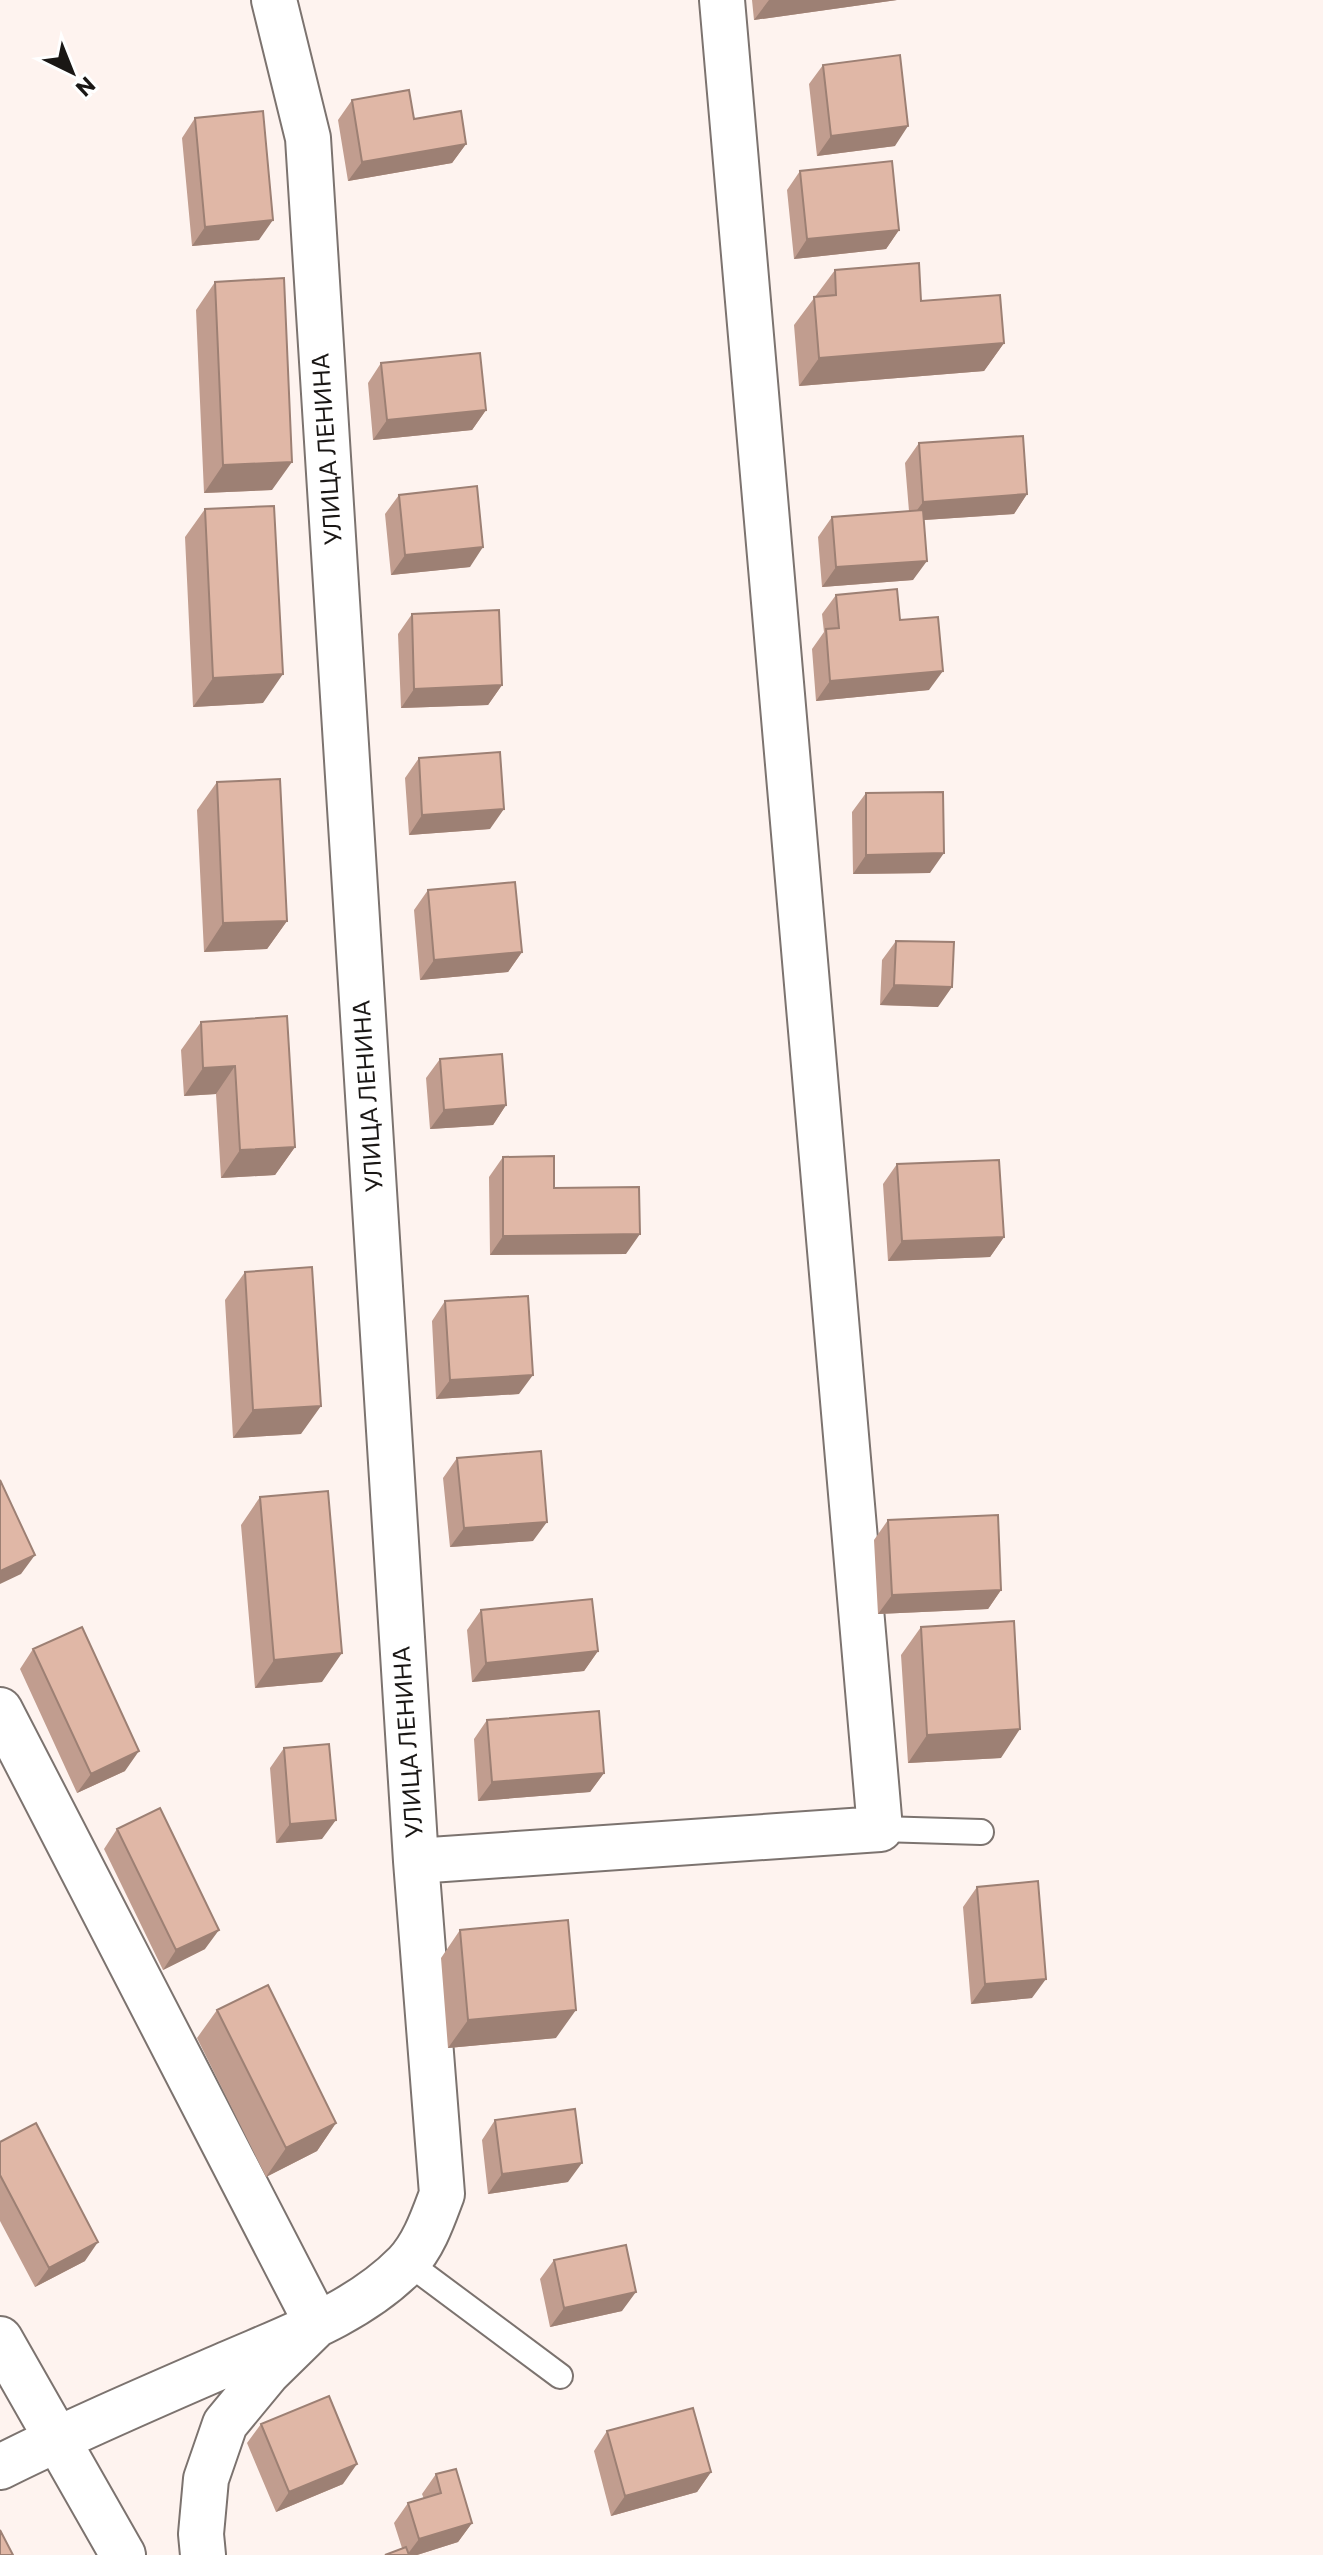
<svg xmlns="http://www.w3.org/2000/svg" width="1323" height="2555" viewBox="0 0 1323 2555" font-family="Commissioner,sans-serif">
<rect width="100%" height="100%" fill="#fef3ef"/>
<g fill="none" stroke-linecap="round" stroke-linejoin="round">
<defs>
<path id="lane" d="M880 1829 981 1832
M407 2262 560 2376"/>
<path id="street" d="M0 1710 317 2324 268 2372 225 2424 206 2479 201 2534 203 2555
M416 1861 880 1829 722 0
M0 2339 123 2555
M0 2467C74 2430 151 2397 227 2364 289 2337 358 2313 406 2264 424 2245 433 2218 442 2194L416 1861 308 138 274 0"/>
</defs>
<use href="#lane" stroke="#7c736f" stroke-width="28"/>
<use href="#street" stroke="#7c736f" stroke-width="48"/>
<use href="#lane" stroke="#fff" stroke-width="24"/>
<use href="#street" stroke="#fff" stroke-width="44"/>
</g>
<path fill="#c19d8f" d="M752 0H897L754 20Z
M823 65 895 146 817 156 809 84Z
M352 100 466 144 452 163 348 181 338 120Z
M195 118 259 240 192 246 182 138Z
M800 171 899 230 886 249 794 259 787 190Z
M835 270 921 301 1004 343 984 371 799 386 794 325Z
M215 282 272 490 204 493 196 310Z
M381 363 486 410 472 430 373 440 368 383Z
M919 443 1027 494 1014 514 924 520 913 580 822 587 818 537 832 517 909 511 905 463Z
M399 495 470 567 391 575 385 514Z
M205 509 263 703 193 707 185 537Z
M836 595 900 620 929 690 816 701 812 649 824 632 822 614Z
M412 614 502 685 488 705 401 708 398 634Z
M419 758 490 829 409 835 405 778Z
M217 782 287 921 267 949 204 952 197 810Z
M866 793 930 873 853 874 852 812Z
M428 890 522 952 508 972 420 980 414 910Z
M896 941 938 1007 880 1005 882 960Z
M287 1016 295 1147 275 1175 221 1178 216 1094 184 1096 181 1050 201 1022Z
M440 1059 506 1105 493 1125 430 1129 426 1078Z
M503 1157 554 1188 626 1254 490 1255 489 1177Z
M897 1164 1004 1237 990 1257 888 1261 883 1184Z
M245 1272 301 1434 233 1438 225 1300Z
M445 1301 519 1394 436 1399 432 1321Z
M457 1458 533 1541 450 1547 443 1478Z
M260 1497 322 1682 255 1688 241 1525Z
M888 1520 1001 1590 988 1609 878 1614 874 1540Z
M481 1610 598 1651 584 1671 472 1682 467 1630Z
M921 1627 1001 1758 908 1763 901 1655Z
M33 1649 125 1771 77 1793 20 1669Z
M487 1720 604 1773 590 1792 478 1801 474 1739Z
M284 1748 322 1839 276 1843 270 1768Z
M117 1829 205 1949 163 1970 104 1849Z
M977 1887 1032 1998 971 2004 963 1907Z
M460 1930 556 2038 448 2048 441 1958Z
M217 2010 336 2123 317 2151 266 2177 197 2038Z
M495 2120 568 2182 488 2194 482 2140Z
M0 2142 85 2261 35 2287 0 2221Z
M554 2260 622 2311 550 2327 540 2279Z
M261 2424 343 2484 276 2512 247 2443Z
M607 2431 711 2472 697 2492 611 2516 594 2451Z
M436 2474 472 2523 458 2542 417 2555H385L402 2548 394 2523 408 2503 424 2499 422 2494Z"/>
<path fill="#9d8074" d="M769 0H897L754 20Z
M908 126 895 146 817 156 831 136Z
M466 144 452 163 348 181 362 162Z
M273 220 259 240 192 246 205 227Z
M899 230 886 249 794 259 807 239Z
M1004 343 984 371 799 386 819 358Z
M486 410 472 430 373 440 387 420Z
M292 462 272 490 204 493 223 465Z
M1027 494 1014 514 909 521 923 502Z
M483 547 470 567 391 575 405 555Z
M927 561 913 580 822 587 836 567Z
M943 671 929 690 816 701 830 681Z
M283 674 263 703 193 707 213 678Z
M502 685 488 705 401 708 414 689Z
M504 809 490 829 409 835 422 815Z
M944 853 930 873 853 874 866 855Z
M287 921 267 949 204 952 223 923Z
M522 952 508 972 420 980 434 960Z
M894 985 952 987 938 1007 880 1005Z
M235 1066 216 1094 184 1096 203 1068Z
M506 1105 493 1125 430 1129 444 1110Z
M295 1147 275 1175 221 1178 240 1150Z
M640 1234 626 1254 490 1255 503 1236Z
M1004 1237 990 1257 888 1261 902 1241Z
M533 1375 519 1394 436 1399 450 1380Z
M321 1406 301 1434 233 1438 253 1410Z
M547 1522 533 1541 450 1547 464 1528Z
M35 1555 21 1574 0 1584V1571Z
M1001 1590 988 1609 878 1614 892 1595Z
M598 1651 584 1671 472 1682 486 1663Z
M342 1653 322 1682 255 1688 274 1660Z
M1020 1729 1001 1758 908 1763 927 1735Z
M139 1751 125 1771 77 1793 91 1774Z
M604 1773 590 1792 478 1801 492 1782Z
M336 1820 322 1839 276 1843 290 1824Z
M219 1930 205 1949 163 1970 176 1950Z
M1046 1979 1032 1998 971 2004 985 1984Z
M576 2010 556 2038 448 2048 468 2020Z
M336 2123 317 2151 266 2177 286 2148Z
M582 2163 568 2182 488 2194 502 2174Z
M98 2242 85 2261 35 2287 49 2268Z
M636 2292 622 2311 550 2327 564 2308Z
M357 2464 343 2484 276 2512 289 2492Z
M711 2472 697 2492 611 2516 625 2496Z
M472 2523 458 2542 417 2555H407L419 2539Z"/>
<path fill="#e0b7a6" stroke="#9d8074" stroke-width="2" d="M900 55 908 126 831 136 823 65Z
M409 90 414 119 461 111 466 144 362 162 352 100Z
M263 111 273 220 205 227 195 118Z
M892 161 899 230 807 239 800 171Z
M919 263 921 301 1000 295 1004 343 819 358 814 297 836 295 835 270Z
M284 278 292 462 223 465 215 282Z
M480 353 486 410 387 420 381 363Z
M1023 436 1027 494 923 502 919 443Z
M477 486 483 547 405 555 399 495Z
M274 506 283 674 213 678 205 509Z
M923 510 927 561 836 567 832 517Z
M897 589 900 620 938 617 943 671 830 681 826 629 839 628 836 595Z
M499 610 502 685 414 689 412 614Z
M500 752 504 809 422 815 419 758Z
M280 779 287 921 223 923 217 782Z
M943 792 944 853 866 855V793Z
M515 882 522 952 434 960 428 890Z
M896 941 954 942 952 987 894 985Z
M287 1016 295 1147 240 1150 235 1066 203 1068 201 1022Z
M502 1054 506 1105 444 1110 440 1059Z
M554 1156V1188L639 1187 640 1234 503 1236V1157Z
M999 1160 1004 1237 902 1241 897 1164Z
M312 1267 321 1406 253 1410 245 1272Z
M528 1296 533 1375 450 1380 445 1301Z
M541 1451 547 1522 464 1528 457 1458Z
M0 1480 35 1555 0 1571Z
M328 1491 342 1653 274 1660 260 1497Z
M998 1515 1001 1590 892 1595 888 1520Z
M592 1599 598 1651 486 1663 481 1610Z
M1014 1621 1020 1729 927 1735 921 1627Z
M82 1627 139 1751 91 1774 33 1649Z
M599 1711 604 1773 492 1782 487 1720Z
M329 1744 336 1820 290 1824 284 1748Z
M160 1808 219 1930 176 1950 117 1829Z
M1038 1881 1046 1979 985 1984 977 1887Z
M568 1920 576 2010 468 2020 460 1930Z
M268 1985 336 2123 286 2148 217 2010Z
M575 2109 582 2163 502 2174 495 2120Z
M36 2123 98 2242 49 2268 0 2175V2142Z
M626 2245 636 2292 564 2308 554 2260Z
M329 2396 357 2464 289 2492 261 2424Z
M693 2408 711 2472 625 2496 607 2431Z
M456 2469 472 2523 419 2539 408 2503 441 2493 436 2474Z
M0 2530 13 2555H0Z
M406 2547 409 2555H385Z"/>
<g text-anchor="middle" stroke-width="6" stroke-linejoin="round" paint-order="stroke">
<g font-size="24" fill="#1a1715" stroke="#fff">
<text transform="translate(327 449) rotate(-94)" y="8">УЛИЦА ЛЕНИНА</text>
<text transform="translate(368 1096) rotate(-94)" y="8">УЛИЦА ЛЕНИНА</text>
<text transform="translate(408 1742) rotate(-94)" y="8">УЛИЦА ЛЕНИНА</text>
</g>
</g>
<g transform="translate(72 72) rotate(137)" stroke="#ffffff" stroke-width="6" paint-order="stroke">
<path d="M0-6L14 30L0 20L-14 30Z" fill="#1a1715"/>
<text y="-12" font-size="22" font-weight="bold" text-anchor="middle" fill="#1a1715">N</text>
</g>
</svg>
